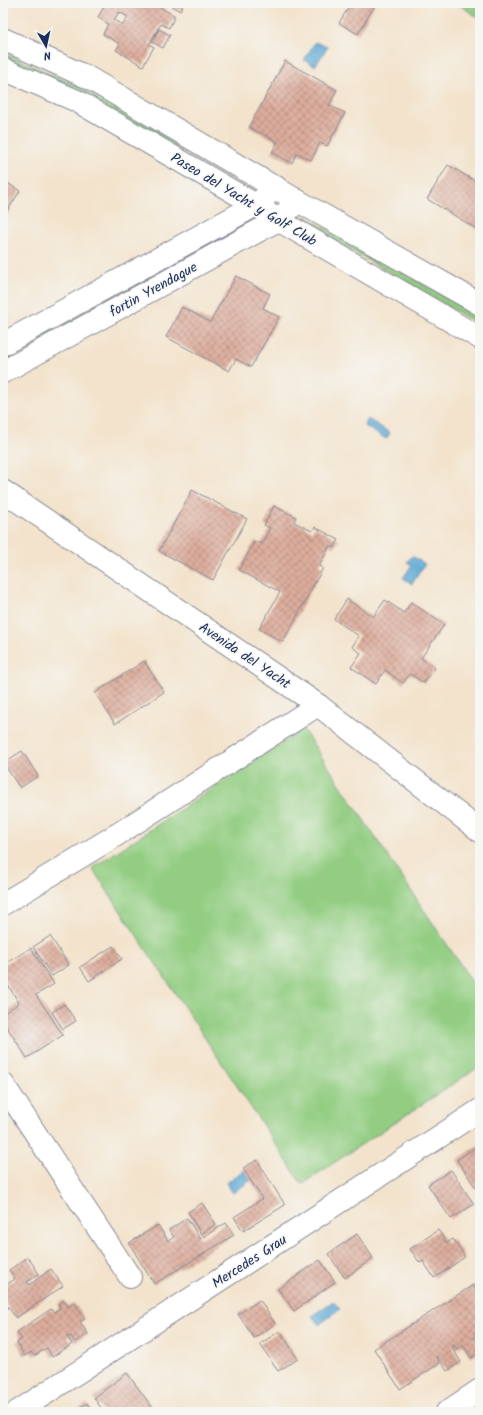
<svg xmlns="http://www.w3.org/2000/svg" width="483" height="1415" viewBox="0 0 483 1415" font-family="Kalam,sans-serif">
<defs>
<pattern id="grass-dots" width="8" height="8" patternUnits="userSpaceOnUse"><rect width="8" height="8" fill="#93cd82"/><path d="M2 2h.1M6 6h.1" fill="none" stroke="#7eb073" stroke-width="1.8" stroke-linecap="round"/></pattern>
<pattern id="building-cross-hatch" width="8" height="8" patternUnits="userSpaceOnUse"><rect width="8" height="8" fill="#ddad9c"/><path d="M0 0l8 8M0 8l8-8" fill="none" stroke="#b28d82"/></pattern>
</defs>
<rect width="100%" height="100%" fill="#f6f6f2"/>
<filter id="ink" filterUnits="userSpaceOnUse"><feTurbulence type="fractalNoise" baseFrequency=".025" numOctaves="2"/><feDisplacementMap in="SourceGraphic" scale="8" xChannelSelector="R" yChannelSelector="G"/><feConvolveMatrix kernelMatrix="1 2 1 2 8 2 1 2 1" color-interpolation-filters="sRGB"/></filter>
<filter id="wash" filterUnits="userSpaceOnUse"><feTurbulence type="fractalNoise" baseFrequency=".012" numOctaves="4" result="noise"/><feDisplacementMap in="SourceGraphic" scale="16" xChannelSelector="R" yChannelSelector="G"/><feGaussianBlur stdDeviation="0.9" result="paint"/><feColorMatrix in="noise" values="0 0 0 0 0 0 0 0 0 0 0 0 0 0 0 0 0 1.4 0 .05"/><feComposite in="paint" operator="in"/></filter>
<g filter="url(#wash)">
<rect width="100%" height="100%" fill="#f3e3cc"/>
<path fill="url(#grass-dots)" stroke="#577e70" d="M457 3H480V19Z
M3 52 107 100 234 176 232 178 70 89 3 58Z
M306 217 480 317V325L303 222V218Z
M232 229 235 230 236 232 3 363V355Z"/>
<path fill="#93cd82" stroke="#577e70" d="M303 729 480 994V1066L302 1184 92 868Z"/>
<path fill="#59a6d2" stroke="#3a6a98" d="M315 42 328 47 315 66 304 60Z
M368 419 390 433 386 439 364 426Z
M412 556 425 564 412 584 403 578 412 565 407 562Z
M244 1170 251 1180 233 1193 226 1183Z
M333 1301 340 1309 319 1325 312 1316Z"/>
<g id="blocks">
<path fill="url(#building-cross-hatch)" fill-rule="evenodd" d="M106 3H153L175 16 169 28 161 24 149 44 154 47 143 66 116 50 120 44 103 34 108 24 98 17ZM119 12 128 17 123 25 114 20Z
M166 3H184L180 11Z
M351 3H376L358 34 339 23Z
M159 29 170 35 163 48 152 42Z
M285 61 337 90 329 105 345 113 327 146 320 143 311 160 297 153 292 163 272 152 278 142 249 127Z
M448 165 480 184V231L427 199Z
M3 180 20 191 3 218Z
M236 276 270 294 263 308 279 317 251 367 236 359 229 371 166 337 182 307 210 322Z
M192 490 247 519 213 580 159 551Z
M274 506 296 517 294 522 312 531 315 527 339 540 334 548 330 545 319 566 323 568 283 642 259 629 280 592 239 570 255 541 261 544 270 528 264 525Z
M347 599 373 617 385 600 404 613 411 602 444 625 421 658 435 668 424 683 410 674 403 683 385 670 376 684 351 667 361 653 352 647 359 636 334 619Z
M144 661 164 692 115 724 95 693Z
M22 751 38 776 20 788 3 763Z
M50 936 69 965 52 976 33 947Z
M113 946 122 959 89 981 80 967Z
M31 948 54 984 36 995 63 1035 27 1058 3 1021V1014L19 1003 3 977V965Z
M64 1004 76 1021 63 1029 52 1012Z
M480 1144V1194L457 1160Z
M257 1160 285 1205 243 1231 234 1217 262 1199 243 1168Z
M451 1170 474 1204 451 1219 428 1185Z
M202 1203 216 1224 201 1234 188 1212Z
M187 1218 200 1239 226 1223 234 1235 154 1284 129 1243 158 1225 168 1241 174 1237 169 1230Z
M438 1230 447 1243 453 1239 465 1257 434 1278 423 1261 420 1263 410 1249Z
M357 1234 373 1258 345 1278 328 1254Z
M28 1257 39 1274 27 1282 29 1285 51 1269 63 1286 16 1318 3 1300V1287L15 1279 9 1270Z
M320 1260 335 1282 294 1311 278 1289Z
M473 1285 480 1295V1334L474 1338 480 1348V1352L471 1358 463 1345 457 1349 454 1345 452 1347 461 1362 447 1371 437 1356 436 1357 440 1363 400 1389 374 1349Z
M64 1300 68 1307 74 1303 85 1319 80 1322 88 1334 75 1342 71 1336 67 1337 72 1344 52 1357 47 1348 34 1356 31 1352 24 1356 17 1342 22 1339 17 1332 51 1309 54 1312 60 1308 58 1304Z
M260 1300 275 1324 254 1338 238 1314Z
M280 1331 298 1359 278 1371 260 1344Z
M127 1373 155 1411 154 1412H125L122 1408 116 1412H104L94 1398Z
M87 1403 93 1412H73Z"/>
</g>
</g>
<g filter="url(#ink)">
<use href="#blocks" fill-opacity="0" stroke="#878995" stroke-width="1"/>
<g fill="none" stroke-linecap="round" stroke-linejoin="round">
<defs>
<path id="minor" d="M3 904 118 834 318 705
M3 1084 130 1277
M17 1412 480 1110"/>
<path id="tertiary" d="M3 344 256 205 276 187
M3 372 278 220 298 201
M3 491 318 705 480 831
M447 1412 480 1390"/>
<path id="secondary" d="M3 39 87 77 298 201 480 304
M3 69 77 101 256 205 278 220 480 338"/>
</defs>
<use href="#minor" stroke="#878995" stroke-width="24"/>
<use href="#tertiary" stroke="#878995" stroke-width="24"/>
<use href="#secondary" stroke="#878995" stroke-width="24"/>
<use href="#minor" stroke="#fff" stroke-width="22"/>
<use href="#tertiary" stroke="#fff" stroke-width="22"/>
<use href="#secondary" stroke="#fff" stroke-width="22"/>
</g>
</g>
<g text-anchor="middle" stroke-width="3" stroke-linejoin="round" paint-order="stroke">
<g font-size="14" fill="#1b2f5e" stroke="#f6f6f2">
<text transform="translate(244 199) rotate(31)" y="5">Paseo del Yacht y Golf Club</text>
<text transform="translate(153 289) rotate(-29)" y="5">fortin Yrendague</text>
<text transform="translate(245 655) rotate(34)" y="5">Avenida del Yacht</text>
<text transform="translate(249 1261) rotate(-33)" y="5">Mercedes Grau</text>
</g>
</g>
<rect width="483" height="1415" fill="none" stroke="#f6f6f2" stroke-width="16"/>
<g transform="translate(46 46) rotate(171)" stroke="#f6f6f2" stroke-width="3" paint-order="stroke">
<path d="M0-3L7 15L0 10L-7 15Z" fill="#1b2f5e"/>
<text y="-6" font-size="11" font-weight="bold" text-anchor="middle" fill="#1b2f5e">N</text>
</g>
</svg>
